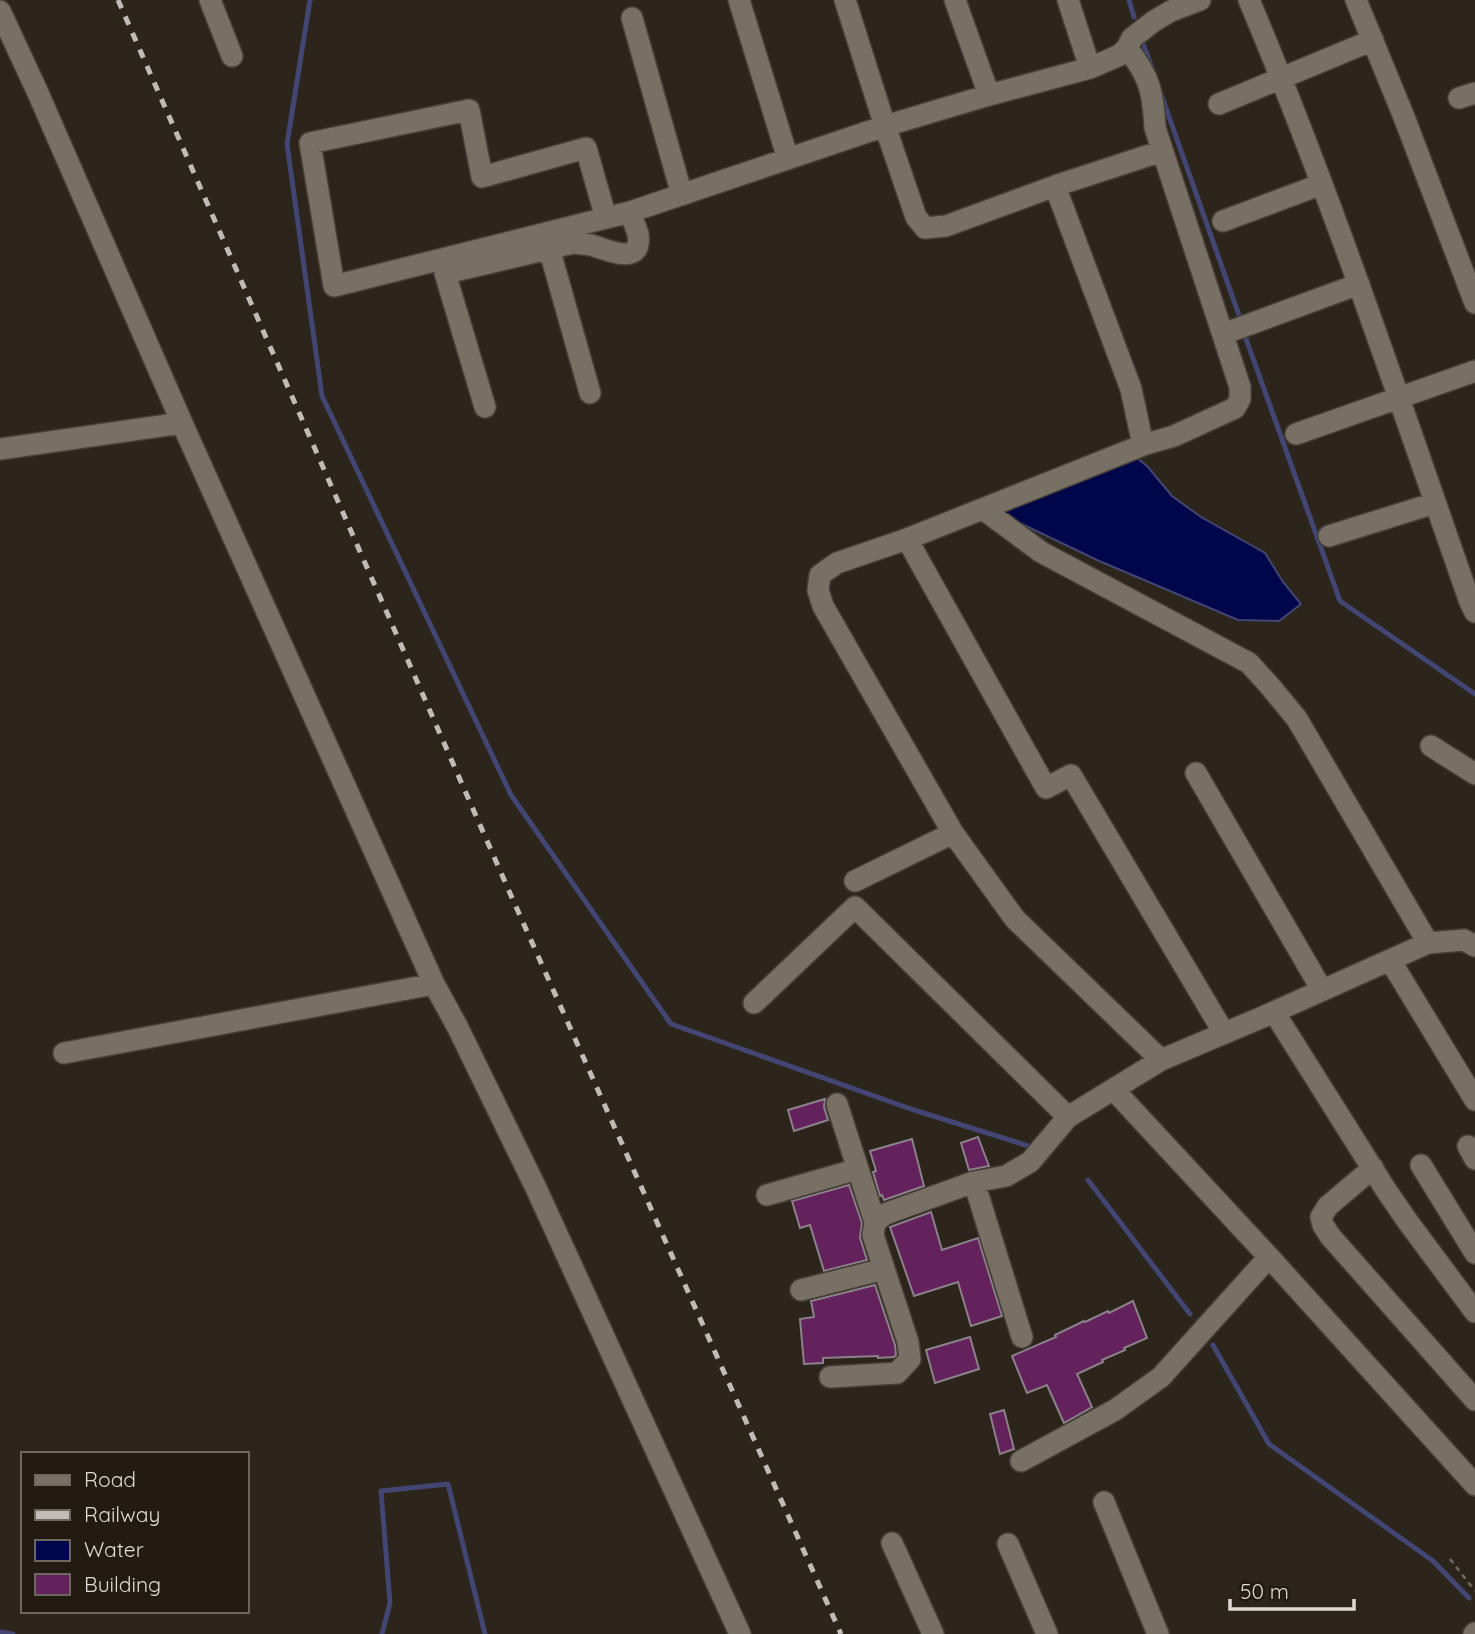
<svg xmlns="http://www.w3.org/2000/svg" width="1475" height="1634" viewBox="0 0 1475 1634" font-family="Quicksand,sans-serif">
<rect width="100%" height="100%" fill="#2b251b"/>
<path fill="#00064a" stroke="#434673" stroke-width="2" d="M1136 457 1147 466 1172 496 1201 517 1265 553 1283 582 1301 604 1279 621 1238 620 1097 560 999 513Z"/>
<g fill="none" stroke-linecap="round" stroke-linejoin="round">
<path stroke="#434673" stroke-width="5" d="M310 0 287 144 322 396 511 795 671 1024 911 1109 1035 1148
M1129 0 1134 17
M1141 38 1152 68
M1161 94 1241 321
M1245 336 1340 601 1475 694
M1088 1180 1190 1314
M1213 1345 1269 1444 1433 1561 1469 1598
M0 1632 13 1634
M382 1634 390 1603 381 1491 448 1484 485 1634"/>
</g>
<path fill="#63225c" stroke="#8c818a" stroke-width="2" d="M825 1099 824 1107 828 1120 794 1131 788 1110Z
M978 1137 989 1166 969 1170 961 1143Z
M912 1139 924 1186 884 1200 882 1195 880 1196 873 1172 876 1171 870 1151Z
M849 1185 862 1223 860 1238 867 1260 824 1271 810 1225 800 1228 792 1201Z
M931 1212 942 1250 978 1238 1002 1316 971 1326 958 1282 914 1296 890 1227Z
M875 1285 895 1345 896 1355 894 1357 878 1358V1356L823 1358V1363L804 1364 800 1319 814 1317 811 1301Z
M1133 1301 1147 1338 1124 1348 1125 1350 1102 1360 1103 1362 1077 1374 1092 1407 1064 1423 1047 1385 1027 1393 1012 1356 1056 1337 1055 1335 1084 1321 1085 1322 1108 1311 1109 1313Z
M970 1337 979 1369 935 1383 926 1350Z
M1004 1410 1014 1449 1000 1454 990 1414Z"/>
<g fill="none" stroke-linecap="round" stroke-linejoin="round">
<defs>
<path id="minor" d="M210 0 232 56
M739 0 788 159
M845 0 885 126 916 217 925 228 946 226 1055 186 1162 151
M955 0 989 95
M1068 0 1090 68
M1249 0C1332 197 1399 400 1470 602L1475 612
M1356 0 1404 117 1475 303
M0 11 38 93 182 423 434 984 457 1026 536 1188 740 1634
M632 18 682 195
M1127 48C1150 77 1153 92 1155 128L1240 387V399L1235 408 1174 436 1143 445 907 539 837 563 820 575 818 590 823 606 953 833 1015 919 1161 1060
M1459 98 1475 93
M1219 104 1373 40
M1055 186 1131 389 1143 445
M606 218 586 148 482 177 469 110 310 143 334 286 630 212 885 126 989 95 1090 68 1120 55 1127 48 1132 38 1154 21 1171 11 1200 0
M1223 221 1322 184
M549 248 590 393
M459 270 573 243C579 244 585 244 591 245 606 249 643 268 638 234 636 227 632 219 630 212
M445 273 485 407
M1223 334 1359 284
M1296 434 1475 371
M0 449 182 423
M983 509 1041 552 1249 663 1269 685 1297 719 1428 943
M1329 536 1435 503
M907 539 1046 788 1071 775 1224 1033
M1431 746 1475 774
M1196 773 1322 990
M855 881 953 833
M1390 960 1475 1100
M754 1003 855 907 1068 1117
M1274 1012 1386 1190 1408 1222 1475 1312
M64 1053 434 984
M1114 1090 1269 1257 1475 1485
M837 1104 875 1222
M1468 1146 1475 1159
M1421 1165 1475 1253
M1373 1168 1328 1206 1321 1217 1323 1225 1330 1236 1475 1400
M974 1182 1022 1337
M767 1195 858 1169
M801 1290 884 1269
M830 1377 897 1373 910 1359 908 1342 873 1235 875 1222 885 1214 974 1182 1006 1176 1030 1162 1068 1117 1161 1060 1265 1016 1428 943 1464 940 1475 946
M1021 1461 1115 1410 1161 1377 1269 1257
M1104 1502 1158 1634
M892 1543 933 1634
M1008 1544 1047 1634
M1474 1634 1475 1633"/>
</defs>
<use href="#minor" stroke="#453f37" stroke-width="24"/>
<path stroke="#706b62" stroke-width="2.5" stroke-dasharray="5 5" stroke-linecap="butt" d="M1450 1559 1475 1591"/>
<use href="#minor" stroke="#787065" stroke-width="21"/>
<path stroke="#c1bbb5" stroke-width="5" stroke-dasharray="9 9" stroke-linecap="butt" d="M118 0 509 891 841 1634"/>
</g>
<rect x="21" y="1452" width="228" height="161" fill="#221b12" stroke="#6e6760" stroke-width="2"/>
<rect x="35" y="1475" width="35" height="10" fill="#787065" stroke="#6e6760" stroke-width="2"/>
<text x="84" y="1487" font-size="21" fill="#dfdad4">Road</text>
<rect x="35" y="1510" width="35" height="10" fill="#c1bbb5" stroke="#6e6760" stroke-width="2"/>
<text x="84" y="1522" font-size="21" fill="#dfdad4">Railway</text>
<rect x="35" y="1540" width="35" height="21" fill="#00064a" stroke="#6e6760" stroke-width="2"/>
<text x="84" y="1557" font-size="21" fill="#dfdad4">Water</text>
<rect x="35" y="1574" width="35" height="21" fill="#63225c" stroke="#6e6760" stroke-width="2"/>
<text x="84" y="1592" font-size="21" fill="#dfdad4">Building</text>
<path d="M1230 1599v10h124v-10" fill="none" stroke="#dfdad4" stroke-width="3.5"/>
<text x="1240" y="1599" font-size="21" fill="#dfdad4" stroke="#221b12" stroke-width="5" paint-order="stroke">50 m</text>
</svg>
